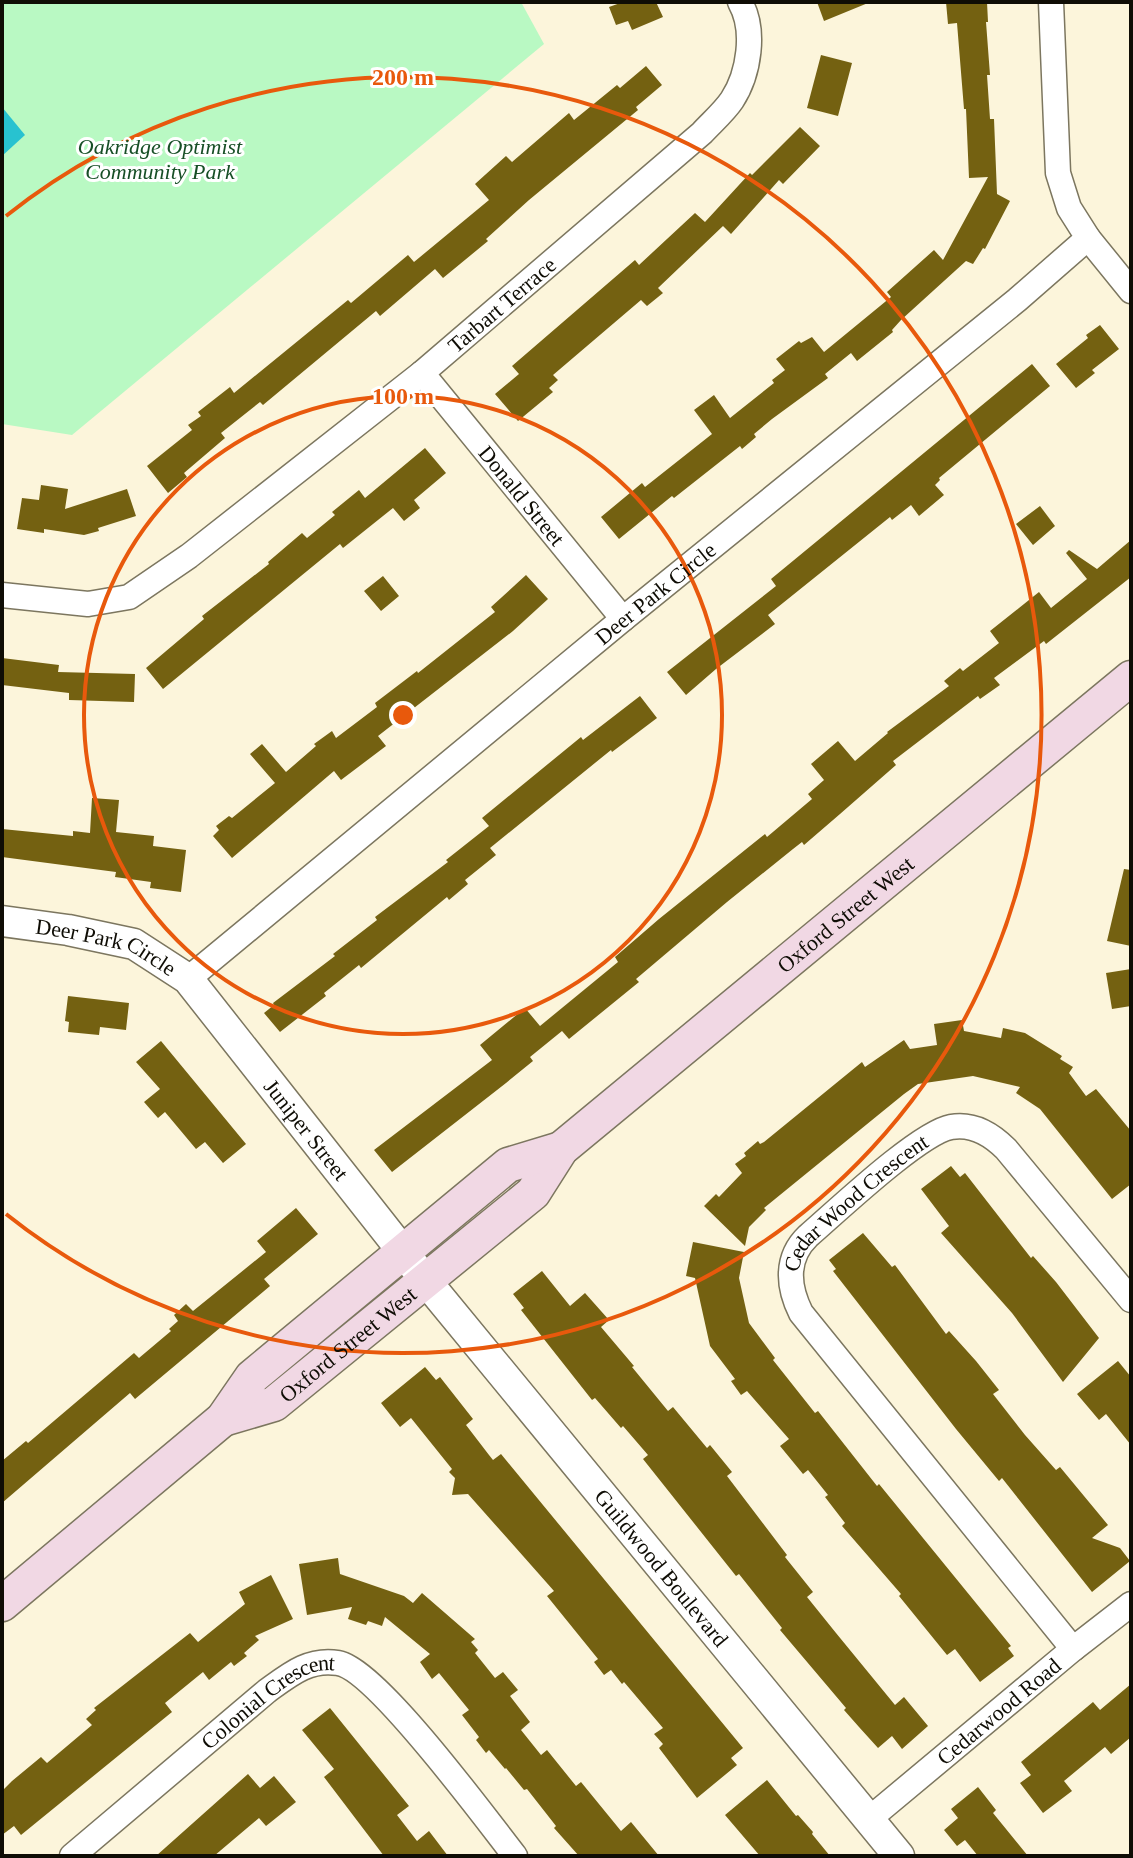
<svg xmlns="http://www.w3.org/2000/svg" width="1133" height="1858" viewBox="0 0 1133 1858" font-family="Georgia,serif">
<rect width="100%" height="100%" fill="#fcf5db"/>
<path fill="#b9f9c3" d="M2 2H521L544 44 72 435 2 424Z"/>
<path fill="#28c2d0" d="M2 107 25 135 2 156Z"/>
<path fill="#746111" d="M623 2H656L663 17 632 30 628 21 616 25 609 7Z
M817 2H868V3L824 21Z
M946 2H987L988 22H986L990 75H987L990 119H994L997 194 1010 201 985 249 983 248 973 264 966 261 901 320 892 330 893 332 857 361 851 353 825 374 828 378 772 419 754 434 756 437 742 449 740 446 674 498 672 496 619 539 601 517 642 483 645 487 712 434 694 410 714 395 730 418 774 383 772 380 785 370 776 359 799 341 801 343 812 337 824 352 891 297 887 292 934 250 943 260 988 177 969 178 966 109H964L957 23 948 24Z
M821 55 852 63 838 116 807 108Z
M646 66 662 85 636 107 638 110 529 200 486 239 488 241 443 278 435 269 380 316 376 311 263 405 260 402 221 433 225 438 184 473 187 477 168 493 147 466 192 430 188 425 201 416 198 412 230 387 234 393 348 300 351 303 408 255 414 262 489 200 475 184 506 156 512 162 569 113 574 120 617 85 620 88Z
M800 127 820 146 783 184 779 180 731 234 723 226 658 288 663 293 647 306 641 300 553 375 558 380 549 388 553 392 518 421 495 394 519 374 512 366 635 260 639 265 695 213 705 222 750 173 752 175Z
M1100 325 1119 349 1092 370 1095 373 1076 388 1056 364 1088 338 1086 335Z
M1032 364 1050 386 939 478 940 480 935 485 944 495 919 516 911 505 892 520 890 517 768 615 775 624 716 669 686 695 667 672 776 586 771 579Z
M425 448 446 473 414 500 420 508 404 521 393 508 343 548 340 544 163 689 146 668 204 619 202 616 269 564 268 562 302 533 307 538 335 515 332 512 359 490 365 498Z
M41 485 68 489 65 509 127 489 136 516 98 528 99 531 84 535 44 529V533L17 529 22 498 39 500Z
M1040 506 1055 526 1033 545 1016 524Z
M1131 540V577L1046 644 1044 641 994 678 1000 685 980 699 978 696 893 761 896 765 840 814 804 845 802 842 793 849 727 902 636 979 639 982 569 1039 562 1031 530 1057 533 1061 506 1083 392 1172 374 1150 492 1060 480 1045 525 1008 540 1026 618 962 615 957 659 919 765 834 767 837 812 799 808 794 824 780 811 764 838 741 855 761 888 733 887 732 949 686 944 681 960 668 963 671 999 643 990 631 1019 608 1039 592 1051 608 1087 579 1066 553 1069 550 1097 569Z
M526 575 548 599 513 631 378 736 386 746 341 780 334 771 232 858 213 836 219 830 216 826 229 816 232 818 275 783 250 754 262 744 286 772 316 746 314 744 332 731 336 738 377 707 375 703 417 671 418 673 495 612 491 607Z
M383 576 399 596 381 611 364 591Z
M2 658 59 665 58 672 135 674 134 702 69 700V693L2 685Z
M640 696 657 718 612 752 611 750 490 848 496 855 465 880 468 884 449 900 447 897 361 968 359 965 324 993 326 996 280 1032 264 1013 274 1005 273 1003 335 956 333 954 377 920 375 917 448 862 446 860 489 826 482 818 581 737 583 740Z
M92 798 119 800 116 832 154 836 153 846 186 850 181 892 150 888 151 882 115 877 116 872 2 857V829L73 836V831L90 833Z
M1124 869 1131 870V946L1107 941Z
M1131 969V1006L1112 1009 1106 973Z
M68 996 129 1003 126 1030 100 1027 99 1035 68 1032 69 1022 65 1021Z
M962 1020 964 1031 1001 1038 1003 1028 1025 1033 1062 1056 1060 1059 1073 1067 1069 1073 1086 1096 1096 1089 1131 1131V1184L1112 1199 1040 1109 1016 1093 1020 1087 973 1076 918 1084 904 1094 764 1208 766 1210 749 1227 745 1246 704 1206 716 1194 719 1197 742 1173 735 1164 746 1156 744 1153 758 1141 760 1144 764 1142 862 1062 865 1067 904 1040 910 1049 937 1045 934 1024Z
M161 1041 246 1144 223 1163 205 1142 196 1149 165 1112 158 1118 144 1102 160 1089 136 1062Z
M951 1166 960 1177 965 1173 1031 1258 1033 1256 1056 1282 1099 1338 1063 1382 1012 1313 941 1233 949 1226 921 1189Z
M296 1208 318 1234 264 1279 270 1286 135 1399 130 1393 2 1503V1461L26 1441 28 1443 134 1353 139 1358 171 1331 169 1329 178 1321 174 1315 186 1304 193 1311 266 1252 257 1241Z
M863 1233 892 1267 895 1265 946 1334 949 1331 976 1361 999 1390 993 1394 1025 1435 1056 1470 1060 1467 1108 1525 1092 1538 1120 1548 1130 1561 1092 1592 1002 1478 999 1481 956 1429 833 1271 836 1269 829 1260Z
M693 1242 744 1252 739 1278 749 1323 775 1358 773 1360 815 1413 818 1411 877 1486 879 1484 1011 1646 1008 1648 1014 1656 980 1682 955 1649 947 1655 899 1596 901 1594 842 1526 845 1523 825 1497 828 1495 808 1470 803 1474 780 1446 789 1439 747 1391 741 1395 731 1381 735 1379 710 1346 695 1278 686 1276Z
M542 1271 570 1306 585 1293 609 1320 601 1327 634 1366 632 1367 668 1411 673 1407 707 1448 710 1445 732 1472 727 1476 787 1555 785 1557 813 1592 807 1597 836 1633 895 1705 904 1697 928 1726 902 1749 892 1736 878 1748 859 1727 844 1710 846 1708 780 1630 782 1628 739 1574 736 1576 643 1459 648 1455 623 1426 621 1428 595 1398 592 1400 521 1310 524 1308 513 1294Z
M1118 1361 1131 1377V1445L1106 1414 1099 1420 1077 1394Z
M425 1367 436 1380 440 1377 473 1419 466 1425 489 1455 493 1460 501 1454 743 1748 731 1758 737 1765 697 1798 659 1748 663 1744 654 1734 663 1728 624 1682 622 1684 611 1670 604 1675 594 1662 598 1659 547 1596 554 1591 468 1494 452 1495 455 1478 449 1472 452 1469 411 1418 400 1427 381 1403Z
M338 1558 340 1574 404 1596 413 1603 422 1593 475 1639 471 1642 478 1650 475 1653 495 1678 503 1672 518 1690 510 1696 530 1722 521 1730 541 1755 547 1750 576 1786 581 1782 621 1831 631 1822 659 1856H579L554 1828 556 1826 527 1789 524 1790 506 1768 505 1769 489 1750 486 1753 476 1740 479 1737 462 1715 469 1710 439 1673 432 1679 420 1662 430 1654 385 1617 382 1626 368 1621 366 1625 348 1619 352 1607 307 1615 299 1564Z
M271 1575 293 1619 255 1636 259 1640 244 1653 247 1656 234 1666 231 1662 209 1680 203 1672 165 1703 172 1712 21 1835 14 1826 2 1835V1791L12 1781 41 1757 47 1763 92 1725 86 1719 96 1710 94 1708 190 1633 198 1642 245 1604 239 1592Z
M1131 1684V1737L1111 1754 1105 1747 1064 1781 1072 1791 1043 1813 1020 1783 1031 1775 1021 1762 1093 1702 1100 1710Z
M330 1708 409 1806 397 1815 417 1841 429 1831 448 1856H384L324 1777 334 1769 302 1730Z
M248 1774 260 1788 274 1776 296 1802 266 1826 259 1818 214 1856H156Z
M767 1780 796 1816 798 1815 813 1832 812 1834 830 1856H760L725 1815Z
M978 1787 996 1810 993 1813 1028 1856H978L965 1840 957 1846 944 1830 958 1818 951 1809Z"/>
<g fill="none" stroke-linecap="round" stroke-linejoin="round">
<defs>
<g id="minor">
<path d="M1088 238 1131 291"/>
<path id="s1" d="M422 373 623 619"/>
<path id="s2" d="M2 595 88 604 129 597 189 556 422 373 702 133C711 123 724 112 732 100 749 74 756 30 740 2"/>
<path id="s3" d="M188 979 623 619 1017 300 1088 238 1069 208 1058 173 1051 2"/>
<path id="s4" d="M1073 1649 801 1313C788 1287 785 1258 808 1236 837 1211 919 1133 951 1127 973 1123 991 1134 1006 1149L1131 1300"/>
<path id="s5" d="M868 1820 1073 1649 1131 1604"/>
<path id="s6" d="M72 1856 267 1691C289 1675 309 1658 338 1663 376 1669 486 1819 515 1856"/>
</g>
<g id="tertiary">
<path id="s7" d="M2 921 68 930 134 944 188 979 426 1281 899 1856"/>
</g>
<g id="secondary">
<path id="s8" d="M223 1419 274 1404 533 1193 561 1149 1131 678"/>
<path d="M2 1604 223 1419 252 1377 508 1165 561 1149"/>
</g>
</defs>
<use href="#minor" stroke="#7c765f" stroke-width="27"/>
<use href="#tertiary" stroke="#7c765f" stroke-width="33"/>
<use href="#secondary" stroke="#7c765f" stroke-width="37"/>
<use href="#minor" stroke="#fff" stroke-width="24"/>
<use href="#tertiary" stroke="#fff" stroke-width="30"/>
<use href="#secondary" stroke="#f1d8e4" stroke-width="34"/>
</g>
<g fill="none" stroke="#e8590c" stroke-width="4">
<circle cx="403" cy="715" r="319"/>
<path d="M6 216A638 638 0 1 1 6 1214"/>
</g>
<g text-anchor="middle" stroke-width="6" stroke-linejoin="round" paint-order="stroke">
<g font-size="22" font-style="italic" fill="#174f26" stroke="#fff">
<text x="160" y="154">Oakridge Optimist<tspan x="160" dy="25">Community Park</tspan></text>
</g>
<g font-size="22" fill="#0f0d05" stroke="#fff">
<text dy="8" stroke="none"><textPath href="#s2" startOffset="602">Tarbart Terrace</textPath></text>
<text dy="8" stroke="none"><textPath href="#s1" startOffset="158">Donald Street</textPath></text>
<text dy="8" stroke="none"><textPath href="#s3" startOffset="606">Deer Park Circle</textPath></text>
<text dy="8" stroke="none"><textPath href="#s8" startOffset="808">Oxford Street West</textPath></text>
<text dy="8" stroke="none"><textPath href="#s7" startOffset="108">Deer Park Circle</textPath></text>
<text dy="8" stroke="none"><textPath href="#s7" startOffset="390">Juniper Street</textPath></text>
<text dy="8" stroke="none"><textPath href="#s4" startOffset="572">Cedar Wood Crescent</textPath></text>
<text dy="8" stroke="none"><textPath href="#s8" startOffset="148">Oxford Street West</textPath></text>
<text dy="8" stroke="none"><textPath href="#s7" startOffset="954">Guildwood Boulevard</textPath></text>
<text dy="8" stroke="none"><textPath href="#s6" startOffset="252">Colonial Crescent</textPath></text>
<text dy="8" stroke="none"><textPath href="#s5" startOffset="170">Cedarwood Road</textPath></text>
</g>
</g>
<circle cx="403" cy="715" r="12" fill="#e8590c" stroke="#fff" stroke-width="4"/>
<g font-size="24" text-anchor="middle" font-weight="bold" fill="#e8590c" stroke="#fff" stroke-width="6" stroke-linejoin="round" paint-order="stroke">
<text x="403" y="85">200 m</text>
<text x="403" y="404">100 m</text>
</g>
<rect width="1133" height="1858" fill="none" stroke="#0f0d05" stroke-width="8"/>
</svg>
